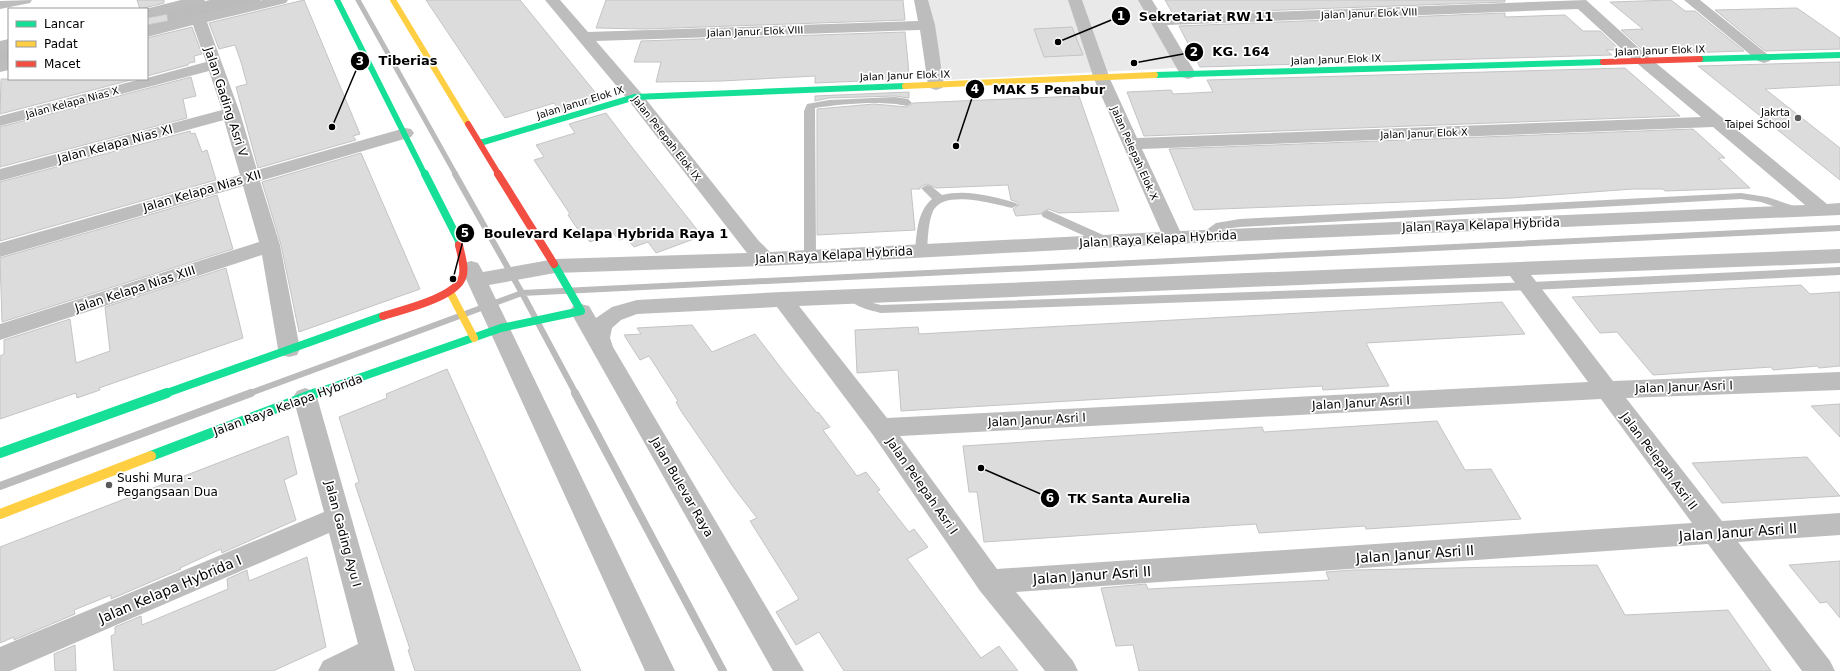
<svg xmlns="http://www.w3.org/2000/svg" width="1840" height="671" viewBox="0 0 1840 671" font-family="'DejaVu Sans',sans-serif">
<rect width="100%" height="100%" fill="#fff"/>
<path fill="#e9e9e9" d="M927 0H1141L1177 68 945 80Z"/>
<g fill="none" stroke-linecap="round" stroke-linejoin="round">
<path stroke="#bbb" stroke-width="5" d="M358 0 456 175"/>
<path stroke="#bbb" stroke-width="6" d="M455 174 522 293 576 394
M248 394 522 293 1840 228"/>
<path stroke="#bbb" stroke-width="8" d="M575 393 723 671
M0 486 251 393"/>
<path fill="#bbb" fill-rule="evenodd" d="M210 0H261L257 6 147 32V14Z
M9 46V64L0 66V48Z"/>
</g>
<path fill="#dcdcdc" stroke="#c4c4c4" d="M137 0H164V3L140 9Z
M304 0 360 134 353 136 356 140 258 168 236 87 247 84 241 62 235 45 219 49 209 23Z
M426 0H520L599 97 594 98 597 102 561 112 554 103 505 118Z
M606 0H903L905 20 645 29 596 28Z
M1165 0H1505V2L1173 14Z
M1671 0 1685 11H1695L1744 51 1683 53 1679 50H1669L1666 48 1642 49 1621 30 1643 29 1610 2Z
M1797 8 1840 38V49L1765 51 1715 10Z
M1505 13V17L1565 15 1583 31H1600L1620 50H1606L1612 55 1200 67 1179 26Z
M167 14 168 21 147 25V18Z
M192 27 202 54 194 56 195 62 189 63 188 65 147 76V38Z
M1072 27 1083 55 1044 57 1034 29Z
M905 32 908 62 909 79 815 83V76L722 81 656 82 661 62H634L641 41Z
M1840 62V85L1765 89 1840 148V180L1698 66Z
M1625 68 1680 116 1144 136 1127 92 1171 90 1173 94 1213 92 1207 80Z
M191 77 196 96 183 99 187 118 0 167V127Z
M1 79H135L0 114Z
M909 92V98L895 96 829 98 815 101V96Z
M1079 96 1119 211 1059 213 1048 209 1040 214 1016 216 1013 209 1019 205 1017 202 1011 200 1008 185 936 188 927 184 920 187V189H911L915 230 817 235V109L874 104 907 107 913 103Z
M606 113 631 146 702 236 656 253 648 242 634 247 626 238 619 240 613 233 590 242 583 233 581 234 568 215 570 214 534 160 544 157 536 145 575 133 569 124Z
M1693 129 1725 158H1718L1750 188 1665 191 1663 189H1633L1511 198 1194 210 1169 149Z
M190 131 191 134 195 133 202 152 207 150 216 180 0 241V182Z
M361 153 420 289 299 332 281 245 262 182Z
M217 195 233 249 2 322 0 258Z
M226 268 243 338 99 388 100 390 77 398 76 393 0 419V356L4 354V340L70 319 76 363 110 351 105 307Z
M1801 285 1810 294 1840 292V366L1819 368 1817 366 1773 370 1771 367 1653 375 1617 332 1600 333 1572 297Z
M1502 302 1525 334 1366 343 1389 386 1323 390 1322 386 901 411 898 370 857 373 855 330 918 327 919 334Z
M692 325 712 352 755 334 784 372 817 413 818 412 830 427 823 430 857 476 866 472 880 490 877 491 909 532 914 529 928 547 907 559 981 658 999 646 1018 671H844L819 632 796 645 776 612 799 599 750 521 757 518 734 488 681 411 676 402 678 401 649 356 640 360 624 335 641 334 637 328Z
M447 369 581 671H415L408 650 410 649 355 484 359 482 339 417 387 398 386 394Z
M1840 404V437L1811 406Z
M1437 421 1465 470 1491 469 1521 519 1366 529 1365 526 1259 533 1256 524 984 542 977 492H969L963 446 1262 427 1264 432Z
M288 436 297 474 284 480 296 520 222 553 221 549 180 568 181 569 111 599V595L74 610 75 614 14 640V637L0 643V547Z
M1807 457 1840 496 1722 503 1692 463Z
M307 557 326 647 273 671H114L111 636 115 634V627L141 616 142 625 228 589 227 579 247 570 249 581Z
M1840 561V618L1827 602 1820 603 1789 565Z
M1597 565 1625 615 1728 610 1771 671H1139L1133 645 1116 646 1101 588 1146 584 1148 589 1329 580 1326 572 1354 570Z
M75 645 76 671H55L54 654Z"/>
<g fill="none" stroke-linecap="round" stroke-linejoin="round">
<path fill="#bdbdbd" fill-rule="evenodd" d="M895 97 908 99 912 103 907 106C883 100 840 104 815 108L816 256 814 259H806L804 256V111L807 104 829 100Z
M927 185 931 186 942 195C966 189 992 196 1016 203L1018 205 1012 208C994 204 944 189 933 211 928 223 928 238 927 251L925 254H917L915 251C917 232 917 212 932 199L921 188Z
M1741 193 1767 197 1803 209 1805 211 1799 215 1761 202 1741 199 1240 227 1223 229 1203 241 1199 240 1197 237 1216 223 1240 219Z
M1047 210 1110 238 1112 241 1110 244H1102L1043 217 1041 214Z
M1840 267V275L1532 290 881 313C870 310 853 307 847 296L849 293 853 292 873 303 881 305 1532 282Z"/>
<path fill="#bdbdbd" fill-rule="evenodd" d="M32 0 30 3 0 9V1Z
M181 0H205L203 3 147 17V9H145Z
M263 0H288L286 3 207 22 240 113 257 170 405 128 411 129 414 133 411 137 260 181 280 245 300 349 297 355 289 357 281 355 278 349 262 255 0 340V324L259 242 243 186 0 257V243L240 175 224 120 0 181V169L222 110 209 71 0 126V116L141 79H147V78L206 62 193 25 147 37V27Z
M545 0H560L588 32 918 21 914 0H928L935 25 944 85 942 88 936 90 930 88 928 85 920 30 596 41 641 93 758 240 770 252 1161 232 1094 79 1068 0H1082L1110 79 1137 138 1701 117 1639 65 1578 9 1167 25 1196 74 1194 77 1188 79 1182 77 1180 74 1138 0H1152L1162 16 1586 0 1651 59 1827 204 1840 203V215L1173 244 765 266 555 273 489 285 675 671H645L461 268 464 263 471 261 478 263 483 272 555 259 747 253 629 101ZM1713 127 1805 205 1180 231 1142 149Z
M1684 0H1700L1772 58 1770 61 1764 63 1758 61Z
M9 39V49L0 51V41Z
M9 60V70L0 72V62Z
M1840 249V263L1531 275 1613 381 1840 372V390L1626 398 1722 521 1840 513V535L1738 542 1830 661 1835 671H1802L1708 544 1016 592 1073 661 1078 671H1045L980 591 873 435 777 307 637 314 621 320 612 328 610 338 613 347 804 671H773L570 311 573 306 581 304 589 306 596 318 612 307 637 300 782 292ZM1510 276 1588 382 887 418 799 306ZM1601 399 1692 523 997 569 900 436Z
M305 388 313 391 317 397 395 671H318L323 661 358 644 329 533 10 671H0V647L324 512 293 397 297 391Z"/>
<path stroke="#16e098" stroke-width="6" d="M337 0 425 175
M1700 59 1840 55
M1155 75 1603 62
M480 143 635 97 905 86"/>
<path stroke="#16e098" stroke-width="8" d="M425 174 459 241V245
M164 394 383 316
M313 394 501 328 581 311 554 264"/>
<path stroke="#16e098" stroke-width="10" d="M0 453 167 393
M151 456 316 393"/>
<path stroke="#ffcf43" stroke-width="6" d="M393 0 468 124
M905 86 1155 75"/>
<path stroke="#ffcf43" stroke-width="8" d="M450 292 474 338"/>
<path stroke="#ffcf43" stroke-width="10" d="M0 514 151 456"/>
<path stroke="#f24e42" stroke-width="6" d="M1603 62 1700 59
M468 124 499 175"/>
<path stroke="#f24e42" stroke-width="8" d="M498 174 554 264
M383 316C402 310 454 298 462 278 466 269 461 255 459 245"/>
</g>
<g fill="#595959" stroke="#fff" stroke-width="1.5">
<circle cx="1798" cy="118" r="4"/>
<circle cx="109" cy="485" r="4"/>
</g>
<g text-anchor="middle" stroke-width="3.5" stroke-linejoin="round" paint-order="stroke">
<g font-size="10" fill="#000" stroke="#fff">
<text transform="translate(1369 13) rotate(-2)" y="4">Jalan Janur Elok VIII</text>
<text transform="translate(755 31) rotate(-2)" y="4">Jalan Janur Elok VIII</text>
<text transform="translate(1660 50) rotate(-2)" y="4">Jalan Janur Elok IX</text>
<text transform="translate(1336 59) rotate(-2)" y="4">Jalan Janur Elok IX</text>
<text transform="translate(905 75) rotate(-2)" y="4">Jalan Janur Elok IX</text>
<text transform="translate(72 102) rotate(-15)" y="4">Jalan Kelapa Nias X</text>
<text transform="translate(580 102) rotate(-17)" y="4">Jalan Janur Elok IX</text>
<text transform="translate(1424 133) rotate(-2)" y="4">Jalan Janur Elok X</text>
<text transform="translate(667 138) rotate(52)" y="4">Jalan Pelepah Elok IX</text>
<text transform="translate(1135 153) rotate(66)" y="4">Jalan Pelepah Elok X</text>
</g>
<g font-size="10" fill="#000" stroke="#fff" text-anchor="end">
<text x="1790" y="116">Jakrta<tspan x="1790" dy="12">Taipei School</tspan></text>
</g>
<g font-size="12" fill="#000" stroke="#fff">
<text transform="translate(226 102) rotate(72)" y="4">Jalan Gading Asri V</text>
<text transform="translate(115 144) rotate(-15)" y="4">Jalan Kelapa Nias XI</text>
<text transform="translate(202 191) rotate(-16)" y="4">Jalan Kelapa Nias XII</text>
<text transform="translate(1481 225) rotate(-2)" y="4">Jalan Raya Kelapa Hybrida</text>
<text transform="translate(1158 239) rotate(-3)" y="4">Jalan Raya Kelapa Hybrida</text>
<text transform="translate(834 255) rotate(-3)" y="4">Jalan Raya Kelapa Hybrida</text>
<text transform="translate(135 289) rotate(-18)" y="4">Jalan Kelapa Nias XIII</text>
<text transform="translate(1684 387) rotate(-2)" y="4">Jalan Janur Asri I</text>
<text transform="translate(1361 403) rotate(-3)" y="4">Jalan Janur Asri I</text>
<text transform="translate(288 405) rotate(-20)" y="4">Jalan Raya Kelapa Hybrida</text>
<text transform="translate(1037 420) rotate(-3)" y="4">Jalan Janur Asri I</text>
<text transform="translate(1659 461) rotate(53)" y="4">Jalan Pelepah Asri II</text>
<text transform="translate(922 486) rotate(55)" y="4">Jalan Pelepah Asri I</text>
<text transform="translate(682 487) rotate(60)" y="4">Jalan Bulevar Raya</text>
<text transform="translate(343 534) rotate(75)" y="4">Jalan Gading Ayu I</text>
</g>
<g font-size="12" fill="#000" stroke="#fff" text-anchor="start">
<text x="117" y="482">Sushi Mura -<tspan x="117" dy="14">Pegangsaan Dua</tspan></text>
</g>
<g font-size="14" fill="#000" stroke="#fff">
<text transform="translate(1738 532) rotate(-4)" y="5">Jalan Janur Asri II</text>
<text transform="translate(1415 554) rotate(-4)" y="5">Jalan Janur Asri II</text>
<text transform="translate(1092 575) rotate(-4)" y="5">Jalan Janur Asri II</text>
<text transform="translate(170 589) rotate(-23)" y="5">Jalan Kelapa Hybrida I</text>
</g>
</g>
<path fill="none" stroke="#000" stroke-width="1.5" d="M1058 42L1121 16M1134 63L1194 52M332 127L360 61M956 146L975 89M453 279L465 233M981 468L1050 498"/>
<g fill="#000" stroke="#fff" stroke-width="1.5">
<circle cx="1058" cy="42" r="4"/>
<circle cx="1134" cy="63" r="4"/>
<circle cx="332" cy="127" r="4"/>
<circle cx="956" cy="146" r="4"/>
<circle cx="453" cy="279" r="4"/>
<circle cx="981" cy="468" r="4"/>
<circle cx="1121" cy="16" r="10"/>
<circle cx="1194" cy="52" r="10"/>
<circle cx="360" cy="61" r="10"/>
<circle cx="975" cy="89" r="10"/>
<circle cx="465" cy="233" r="10"/>
<circle cx="1050" cy="498" r="10"/>
</g>
<g font-size="12" text-anchor="middle" font-weight="bold" fill="#fff">
<text x="1121" y="20">1</text>
<text x="1194" y="56">2</text>
<text x="360" y="65">3</text>
<text x="975" y="93">4</text>
<text x="465" y="237">5</text>
<text x="1050" y="502">6</text>
</g>
<g font-size="13" text-anchor="middle" font-weight="bold" fill="#000" stroke="#fff" stroke-width="3.5" stroke-linejoin="round" paint-order="stroke">
<text x="1206" y="21">Sekretariat RW 11</text>
<text x="1241" y="56">KG. 164</text>
<text x="408" y="65">Tiberias</text>
<text x="1049" y="94">MAK 5 Penabur</text>
<text x="606" y="238">Boulevard Kelapa Hybrida Raya 1</text>
<text x="1129" y="503">TK Santa Aurelia</text>
</g>
<rect x="8" y="8" width="140" height="72" fill="#ffffff" stroke="#999999"/>
<rect x="16" y="21" width="20" height="6" fill="#16e098" stroke="#999999"/>
<text x="44" y="28" font-size="12" fill="#000000">Lancar</text>
<rect x="16" y="41" width="20" height="6" fill="#ffcf43" stroke="#999999"/>
<text x="44" y="48" font-size="12" fill="#000000">Padat</text>
<rect x="16" y="61" width="20" height="6" fill="#f24e42" stroke="#999999"/>
<text x="44" y="68" font-size="12" fill="#000000">Macet</text>
</svg>
